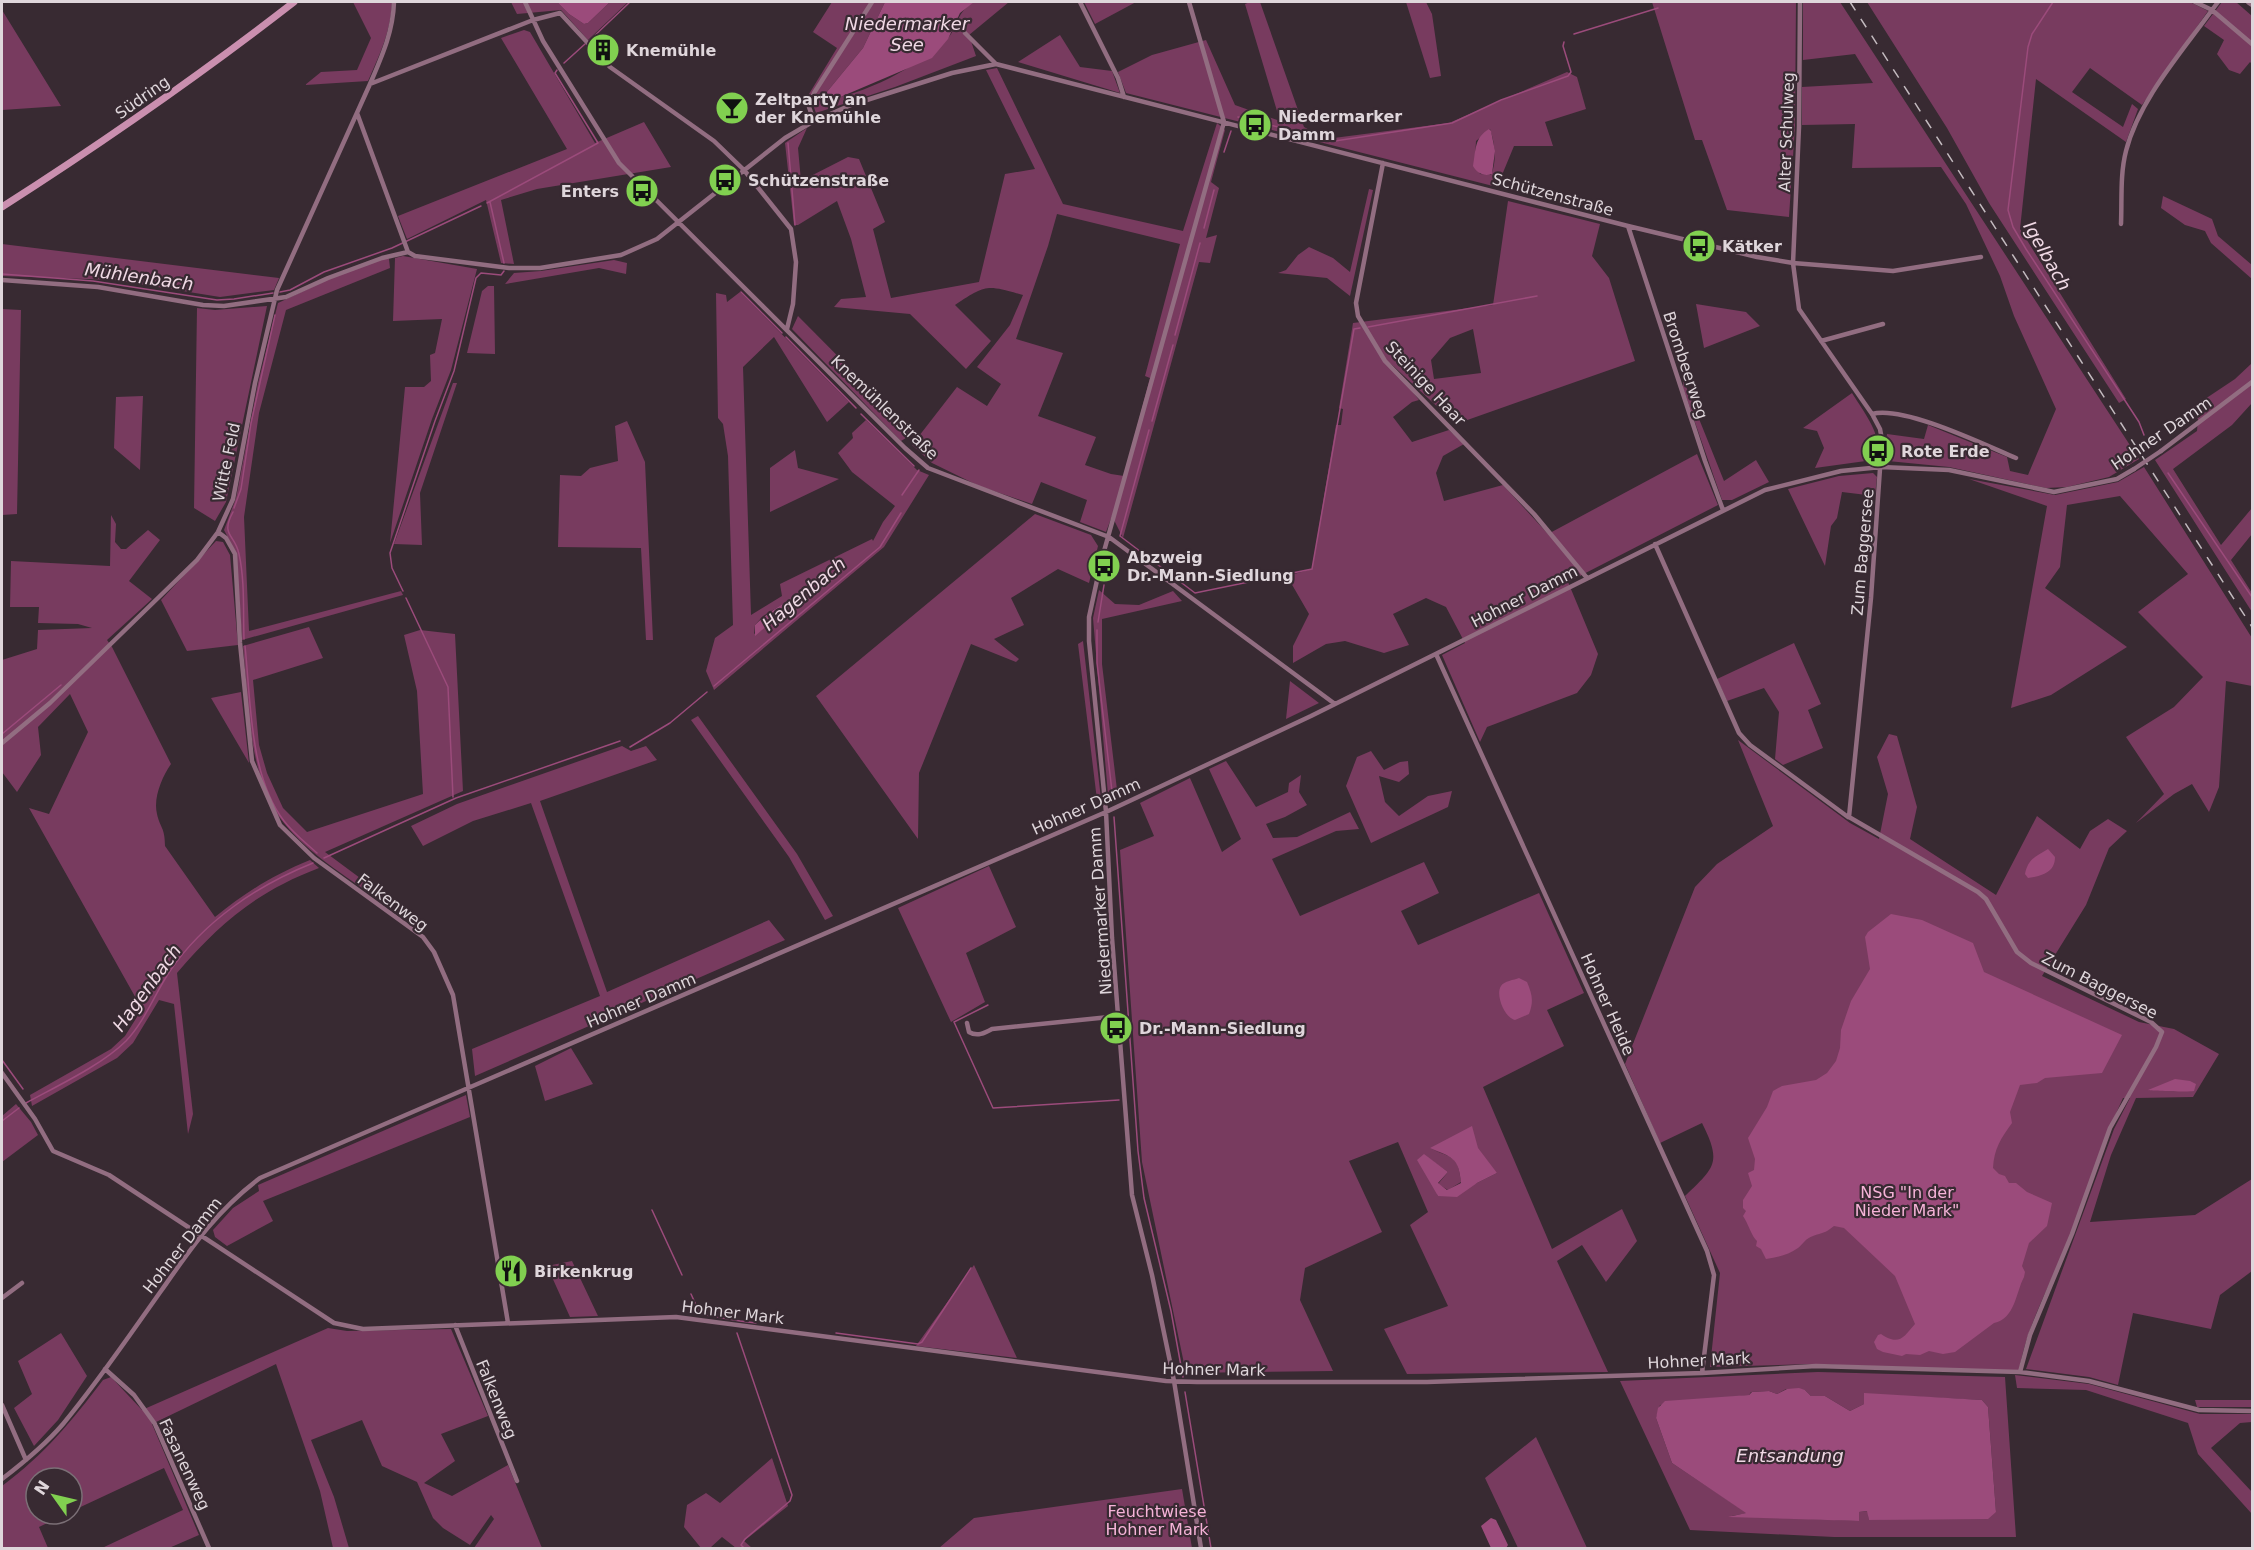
<svg xmlns="http://www.w3.org/2000/svg" width="2254" height="1550" viewBox="0 0 2254 1550" font-family="'DejaVu Sans',sans-serif">
<rect width="100%" height="100%" fill="#382a32"/>
<path fill="#783b5f" fill-rule="evenodd" d="M353 2H392C391 31 380 54 368 81L305 85 321 72 357 70 371 38Z
M511 2H557L569 14 584 24 588 23 610 2H628L588 40 561 10 517 14Z
M832 2H885L863 48 826 93V99C862 96 919 66 946 40 958 29 955 14 972 3 981 0 999 2 1009 2L969 35 976 56 895 87 816 113 809 94 837 48 813 32Z
M1084 2H1136L1095 24Z
M1250 2H1260L1304 127 1326 139 1449 123 1567 72 1577 77 1586 109 1545 122 1553 146H1514L1497 187 1126 93 1118 72 1152 55 1206 40 1235 105 1280 121 1245 4ZM1490 129C1495 143 1497 162 1491 175L1480 174 1475 157 1476 141Z
M1406 2H1426L1432 14 1441 76 1430 78Z
M1652 2H1796L1795 126 1789 217 1727 210 1702 140H1695Z
M1803 2H1840L2139 459 2109 477 2067 487 2046 488 1949 467 1888 461 1884 458 1887 434 1924 439 1928 425 2007 457 2010 471 2028 475 2056 409 2014 316 2000 276 1966 204 1941 167 1852 168 1855 124 1802 125V87L1873 83 1855 54 1803 60Z
M1867 2H2190L2208 11 2142 105 2090 68 2072 92 2123 127 2132 104 2138 109 2126 142 2036 79 2020 229 2126 399 2119 403 1989 203 1947 128Z
M2222 2H2236L2252 16V64L2250 62 2240 74 2229 70 2217 54 2224 40 2204 26Z
M2 10 61 106 2 110Z
M524 30 530 32 595 143 644 122 671 167 537 189 501 200 514 264 501 263 486 200 407 239 398 216 567 149 501 38Z
M1060 35 1080 67 1112 71 1120 93 1018 62Z
M997 68 1063 204 1183 231 1217 123 1225 130 1211 182 1219 188 1206 238 1217 235 1210 263 1199 262 1123 538 1112 516 1106 532 1080 522 1087 500 1041 482 1032 504 979 486 932 463 912 445 957 387 987 406 1001 384 977 367 1010 325 1023 295C986 285 987 284 955 305L991 341 966 369 910 314 834 307 841 299 866 297 851 239 837 201 798 225H794L785 143 807 128 798 148 801 181 848 157 859 159 885 222 873 229 891 298 979 282 1005 174 1035 169 986 70ZM1057 214 1180 244 1145 376 1150 378 1124 476 1111 474 1085 465 1096 437 1038 416 1063 353 1016 339 1048 246Z
M1369 189 1373 190 1350 296 1327 278 1278 273 1286 270 1298 255 1309 247 1333 258 1350 272Z
M2163 196 2212 219 2218 236 2252 265V279L2211 243 2205 231 2185 225 2161 208Z
M1508 201 1600 224 1592 256 1609 278 1635 361 1456 424 1390 363 1419 400 1412 402 1393 417 1412 442 1449 430 1464 444 1443 456 1436 473 1444 501 1503 485 1548 534 1697 454 1718 505 1568 582 1598 654 1591 675 1577 693 1487 727 1480 742 1442 655 1465 643 1446 607 1426 598 1393 614 1409 645 1384 653 1345 641 1326 644 1293 663V646L1309 614 1287 576 1312 569 1336 425H1341L1343 409 1339 408 1353 323 1493 305ZM1473 329 1481 373 1434 379 1431 360 1450 338Z
M2 244 279 278 274 290 220 297 114 280 2 276Z
M403 256 477 269 451 370 432 419 390 543 405 387H424L431 381 430 355 435 353 442 319 393 321 395 258Z
M386 258 389 259 390 268 286 310 259 413 244 517 249 631 401 591 403 595 242 640 236 553 224 530 236 498 258 383 278 303 329 279Z
M614 260 627 263 626 274 599 268 505 284 514 273 541 271Z
M488 286H494L495 354 467 353 482 291Z
M740 292 849 402 827 422 774 337 743 367 751 615 782 596 780 584 872 539 873 541 883 522 895 506 852 472 838 453 853 438 852 433 866 420 917 470 929 475 884 547 714 690 706 671 715 638 733 625 728 456 723 424 718 418 716 293 726 295 727 302ZM815 585 797 602 754 634 755 625 763 616Z
M1696 304 1746 312 1760 326 1704 348Z
M267 306 226 502 215 521 194 508 197 308 215 310Z
M2 309 21 310 17 514 2 515Z
M798 316 914 433 901 441 792 329Z
M2252 363V403L2232 425 2173 469 2221 545 2252 508V534L2231 560 2252 593V612L2155 460 2197 431 2198 419 2190 409 2235 379Z
M1683 379 1724 481 1756 460 1769 482 1732 500H1722L1683 388Z
M453 383H457L420 493 422 545 394 544Z
M1852 393C1862 410 1888 440 1873 460L1815 468 1824 448 1817 431 1803 428Z
M143 396 140 470 114 448 116 397Z
M627 421 645 462 653 640H646L641 548 558 547 560 475 581 476 590 468 618 461 615 426Z
M795 450 798 468 839 479 770 512V468Z
M2144 467 2252 638V686L2226 681 2219 787 2209 812 2192 784 2174 794 2136 823 2164 794 2126 737 2174 707 2203 677 2138 612 2188 574 2120 496 2067 505 2060 567 2045 588 2127 647 2051 695 2011 708 2047 506 1969 479 2055 495 2118 482Z
M1873 473 1877 477 1875 496 1842 492 1837 518 1831 526 1825 566 1788 489 1839 476Z
M1035 514 1091 535 1098 546 1089 583 1058 569 1011 598 1024 625 994 639 1019 659 1016 662 971 644 919 773 918 839 816 696Z
M111 515 116 524 115 542 121 549H126L148 530 160 540 129 581 152 599 107 640 112 647 171 764C162 777 153 798 157 814 160 828 165 827 165 846L215 917C246 892 273 875 310 860L319 868C256 892 220 923 177 973L193 1114 188 1134 174 1004 159 1000 133 1043 117 1058 32 1106 30 1095 111 1049 125 1036 142 1009 29 808 49 814 88 732 70 694 38 727 41 755 17 792 2 772V660L37 649 38 630 92 628 78 624 38 623 39 607H10L11 561 110 566Z
M216 541 223 542 230 555 238 645 187 651 161 600Z
M1099 590 1115 604 1139 605 1173 591 1182 601 1102 619V664L1118 798 1108 795 1093 618Z
M309 627 323 658 253 680 259 745 267 773 283 808 307 832 423 794 417 691 404 635 420 630 455 634 463 791 325 852 383 895 377 898C344 875 309 854 284 823 248 780 248 699 243 646Z
M1083 641 1101 799 1097 800 1078 644Z
M1794 643 1821 704 1808 710 1823 748 1783 765 1775 759 1779 712 1764 688 1727 701 1717 679Z
M1290 681 1319 703 1286 719Z
M241 692 249 763 211 698Z
M698 716 797 854 833 916 825 920 789 857 691 720Z
M1889 734 1897 736 1917 807 1910 839 1996 895 2037 816 2080 849 2090 831 2108 819 2127 831 2109 848 2086 905 2042 976 2139 1022 2174 1029 2219 1054 2193 1097 2136 1098 2111 1155 2090 1222 2195 1215 2252 1179V1271L2220 1295 2211 1329 2133 1313 2118 1385 2089 1377 2026 1369 2114 1129 2130 1098H2123C2102 1142 2088 1189 2071 1234 2054 1278 2026 1325 2019 1371L1811 1364 1710 1367 1720 1273 1685 1196C1715 1167 1722 1163 1702 1123L1660 1143 1625 1064 1695 887 1717 864 1773 826 1738 740 1850 823 1879 839 1888 794 1877 757Z
M622 746 631 751 646 746 657 760 540 801 607 992 769 920 785 940 475 1076 472 1049 600 996 531 803 473 821 423 846 411 826 457 804Z
M1371 751 1384 770 1400 762 1408 761 1409 774 1399 782 1379 776 1385 802 1399 816 1428 796 1452 791 1448 807 1371 843 1346 786 1357 757Z
M1226 761 1256 807 1288 792 1289 783 1301 775 1299 792 1307 805 1285 817 1266 824 1273 838 1297 837 1350 812 1359 829 1336 831 1272 859 1300 916 1424 862 1439 893 1401 911 1418 945 1539 893 1584 993 1547 1010 1564 1046 1483 1087 1552 1249 1622 1209 1637 1241 1606 1282 1582 1245 1557 1261 1608 1372 1407 1374 1384 1329 1448 1306 1410 1225 1428 1212 1398 1142 1349 1161 1382 1232 1305 1268 1300 1300 1333 1371 1186 1373 1142 1162 1120 850 1154 836 1140 803 1190 778 1222 852 1241 839 1209 769ZM1431 1149 1497 1173 1477 1183 1438 1196 1424 1155 1448 1172 1438 1184 1448 1190 1461 1182C1458 1156 1453 1158 1431 1149Z
M989 866 1016 927 966 953 985 1002 951 1022 898 908Z
M571 1048 593 1084 545 1101 535 1066Z
M466 1095 470 1117 263 1201 273 1221 227 1246 215 1237 213 1230 233 1208 259 1191 258 1185Z
M16 1104 31 1122 38 1135 2 1162V1116Z
M572 1261 598 1316 570 1317 547 1266Z
M974 1265 1017 1358 916 1346Z
M328 1328 347 1331 451 1329 488 1416 441 1434 455 1461 424 1483 452 1496 508 1465 542 1548H474L494 1519 491 1515 470 1545 443 1528 433 1518 417 1482 382 1466 362 1420 311 1440 334 1497 349 1548H333L320 1491 276 1364 152 1424 199 1535 169 1548H102L183 1510 164 1468 72 1511V1478H36V1514H66L39 1527 48 1548H2V1486C45 1454 71 1422 103 1380L111 1377 142 1410Z
M61 1333 87 1376 58 1420 34 1446 14 1408 32 1394 18 1361Z
M1818 1372 2005 1377 2016 1537H1834L1690 1530 1620 1381ZM1786 1389 1805 1390 1811 1396H1825L1850 1411 1864 1404V1394L1982 1400 1988 1407 1996 1512 1869 1520 1868 1511 1859 1512V1521L1732 1516 1747 1513 1672 1463 1656 1418 1660 1405 1749 1395 1751 1392 1769 1391 1777 1394Z
M2015 1375 2089 1384 2200 1414H2252V1422L2240 1423 2211 1448 2252 1492V1514L2198 1454 2188 1423 2086 1390 2017 1388Z
M2195 1400H2252V1407H2197Z
M1536 1437 1587 1548H1518L1485 1478Z
M772 1458 788 1506 744 1541 752 1548H736L722 1537 710 1548H701L684 1527 687 1505 706 1493 720 1503Z
M1182 1489 1192 1548H939L974 1518Z"/>
<path fill="#9b4b7b" d="M557 2H610L588 23 584 24 569 14Z
M885 2H974L960 13 948 39 932 58 838 98 825 99 826 93 863 48Z
M1489 129 1491 131 1495 151 1492 174C1484 177 1477 173 1473 166 1476 150 1474 138 1489 129Z
M810 584 815 585 755 636V625C771 608 793 601 810 584Z
M2048 849 2055 857C2055 873 2041 876 2028 878L2025 874C2028 858 2037 856 2048 849Z
M1891 914 1922 920 1973 943 1984 972 2122 1035 2102 1073 2045 1078 2037 1083 2020 1085 2010 1112 2012 1123C2001 1138 1994 1149 1993 1168L1999 1174 2005 1176 2009 1183H2016L2027 1192 2052 1203 2047 1226 2029 1243 2022 1266 2025 1272 2024 1277C2016 1292 2015 1319 1994 1323L1955 1352 1943 1354 1929 1351 1920 1355 1906 1354 1902 1356 1883 1352 1877 1349 1874 1342 1878 1335 1881 1334C1899 1346 1903 1338 1915 1324L1895 1276 1844 1228 1834 1226C1824 1234 1823 1232 1813 1236 1806 1238 1803 1244 1798 1248 1788 1255 1778 1257 1766 1259L1761 1249 1756 1246 1757 1241C1752 1237 1748 1223 1743 1216L1746 1211 1743 1208V1200L1752 1186 1748 1173 1754 1170 1755 1159 1748 1138 1767 1107 1773 1091 1782 1086 1816 1080 1827 1073 1836 1061 1840 1048 1841 1030 1851 1001 1870 969 1865 937 1868 932Z
M1519 978 1527 982C1532 994 1534 1001 1529 1014L1515 1020C1505 1018 1495 995 1501 986 1504 981 1514 980 1519 978Z
M2175 1079 2190 1081 2196 1084 2194 1091C2190 1092 2153 1091 2148 1090Z
M1472 1126 1478 1148 1497 1173 1477 1183 1457 1197 1438 1196 1417 1160 1424 1154 1448 1172 1438 1183 1447 1190 1461 1183C1459 1157 1451 1157 1430 1148Z
M1799 1388 1805 1390 1811 1396H1825L1850 1411 1864 1404V1393L1982 1400 1988 1407 1996 1512 1988 1519 1869 1520 1867 1511 1859 1512V1521L1728 1517 1746 1513 1672 1463 1656 1418 1658 1408 1665 1401 1749 1395 1752 1392 1769 1391 1777 1394 1787 1389Z
M1491 1518 1496 1520 1508 1545 1506 1548H1491L1481 1526Z"/>
<g fill="none" stroke-linecap="round" stroke-linejoin="round">
<path stroke="#9b4b7b" stroke-width="1.5" d="M2053 2 2032 34 2028 47 2008 210 2013 227 2026 249 2139 422 2144 435
M1574 34 1658 8
M590 40 630 2
M564 63 585 44
M1238 117 1335 141 1452 123 1501 100 1568 76 1571 72 1563 46 1564 42
M788 143 795 225
M1224 152 1231 131
M490 202 504 263
M487 203 598 143 555 73 557 70
M1204 228 1214 190
M2 274 93 281 217 300 234 299 273 293
M280 292 290 290 324 272 392 248 481 206
M741 292 782 333
M1368 327 1537 296
M1175 335 1200 243
M786 337 856 408
M861 414 914 466
M1152 421 1173 345
M2168 473 2252 597
M902 495 919 470
M234 508 241 489 251 423 275 315
M233 512C220 536 235 534 239 554 245 581 243 611 244 639
M1120 536 1195 593 1312 569 1354 329 1360 328
M1120 536 1149 430
M403 591 392 568 390 553 435 421 454 371 476 278 481 273 501 275 504 271
M406 598 448 687 453 797
M1098 622 1104 585
M1097 630V663L1113 800
M245 646C251 701 249 775 284 821 293 833 306 843 317 853
M714 686 880 547 901 513
M2 734 61 685
M630 747 670 723 707 692
M1114 817 1138 1151 1144 1198 1171 1311 1183 1377
M324 858 456 798 620 741
M988 1005 954 1022 993 1108 1119 1100
M2 1060 23 1089
M26 1103C57 1086 102 1065 126 1041 145 1021 155 993 170 971 204 921 258 885 313 863
M2 1121 19 1108
M652 1210 682 1275
M691 1294 700 1314 740 1321
M740 1321 756 1323
M737 1333 792 1495 790 1501 745 1539 741 1545 744 1548
M836 1333 918 1344 922 1342 971 1268
M1185 1392 1211 1548"/>
<path stroke="#926d81" stroke-width="4.5" d="M525 2 543 41 619 163 905 448 928 468 1109 537 1335 704
M1080 2 1118 78 1124 97
M1189 2 1224 122 1101 562 1089 617V641L1106 812 1112 938 1132 1195 1152 1275 1174 1381 1201 1548
M1800 2 1799 127 1793 263 1799 309 1872 414 1880 429 1882 440 1871 598 1849 817 1978 892 1986 899 2017 952 2031 963 2151 1022 2162 1032 2156 1047 2110 1128 2072 1234 2030 1335 2020 1372
M2195 2 2212 10 2218 2
M965 33 996 64
M370 84C382 56 393 32 394 2
M357 113 408 252
M814 121 809 107 814 93 872 2
M1383 163 1356 303 1358 316 1385 361 1534 514 1587 578
M2121 224C2122 199 2120 174 2126 151 2139 100 2181 53 2212 10L2252 44
M1628 226 1705 461 1723 510
M2 280 98 287 203 305 224 306 286 297 328 278 382 258 408 252 415 256 509 268H540L621 255 657 239 785 138 814 121 851 105 952 73 996 64 1628 226 1757 257 1793 263 1893 271 1981 257
M1821 341 1883 324
M1872 414C1903 405 1985 445 2016 458
M2161 451 2252 382
M218 532 226 538 235 554 240 643 252 761 280 825 314 858 423 937 434 952 453 995 508 1323
M1655 544 1739 733 1750 745 1848 817
M1436 654 1707 1251 1714 1275 1702 1373
M2 743 50 703 197 560 218 532 233 499 255 383 277 290 370 84 533 20 560 13 610 67 714 141 744 170 791 229 796 262 793 304 787 329
M967 1023 969 1032C977 1037 985 1033 992 1029L1119 1016
M2 1073 35 1119 53 1151 109 1175 334 1323 363 1329 676 1317 1166 1381 1197 1382H1427L1702 1373 1816 1366 2020 1372 2089 1381 2199 1410 2252 1411
M2 1298 22 1283
M455 1325 517 1481
M105 1369 134 1395 155 1424 209 1548
M2 1405 26 1460
M2 1479C23 1463 45 1445 63 1424 98 1382 129 1336 161 1291 192 1247 216 1211 260 1178L1106 812 1311 716 1765 490 1841 471 1881 467 1949 470 2054 492 2117 479 2134 469"/>
<path stroke="#926d81" stroke-width="6" d="M2249 2 2252 4"/>
<path stroke="#ca8faf" stroke-width="7" d="M2 207C102 143 200 75 294 2"/>
<path stroke="#c3babf" stroke-width="1.5" stroke-dasharray="10 10" stroke-linecap="butt" d="M1850 2 2252 627"/>
<path stroke="#926d81" stroke-width="4.5" d="M2134 469 2161 451"/>
</g>
<defs>
<symbol id="building-disc" viewBox="-11 -11 22 22"><circle r="9.5" fill="#81d050" stroke="#382a32"/><path d="M-4-6H4V6H1V3H-1V6H-4ZM-2.5-4.3h1.7v1.8h-1.7ZM.8-4.3h1.7v1.8H.8ZM-2.5-1h1.7V.8h-1.7ZM.8-1h1.7V.8H.8Z" fill="#111"/></symbol>
<symbol id="bar-disc" viewBox="-11 -11 22 22"><circle r="9.5" fill="#81d050" stroke="#382a32"/><path d="M-6-5H6L.8 .8V4.5H3.5V6h-7V4.5H-.8V.8Z" fill="#111"/></symbol>
<symbol id="bus-disc" viewBox="-11 -11 22 22"><circle r="9.5" fill="#81d050" stroke="#382a32"/><path d="M-5-6H5V4H4V6H2V4H-2V6H-4V4H-5ZM-3.5-4V0h7V-4ZM-3.5 1.2v1.5H-2V1.2ZM2 1.2v1.5H3.5V1.2Z" fill="#111"/></symbol>
<symbol id="restaurant-disc" viewBox="-11 -11 22 22"><circle r="9.5" fill="#81d050" stroke="#382a32"/><path d="M-5-6h1v4h1v-4h1v4h1v-4h1v5L-1.5 .5V6h-2V.5L-5-1ZM5-6V6H3V1.5H1.5Q1.5-4 5-6Z" fill="#111"/></symbol>
</defs>
<g fill-rule="evenodd">
<use href="#building-disc" x="584" y="31" width="38" height="38"/>
<use href="#bar-disc" x="713" y="89" width="38" height="38"/>
<use href="#bus-disc" x="1236" y="106" width="38" height="38"/>
<use href="#bus-disc" x="706" y="161" width="38" height="38"/>
<use href="#bus-disc" x="623" y="172" width="38" height="38"/>
<use href="#bus-disc" x="1680" y="227" width="38" height="38"/>
<use href="#bus-disc" x="1859" y="432" width="38" height="38"/>
<use href="#bus-disc" x="1085" y="547" width="38" height="38"/>
<use href="#bus-disc" x="1097" y="1009" width="38" height="38"/>
<use href="#restaurant-disc" x="492" y="1252" width="38" height="38"/>
</g>
<g text-anchor="middle" stroke-width="4.5" stroke-linejoin="round" paint-order="stroke">
<g font-size="16" font-weight="bold" fill="#dfd6db" stroke="#382a32" text-anchor="start">
<text x="626" y="56">Knemühle</text>
<text x="755" y="105">Zeltparty an<tspan x="755" dy="18">der Knemühle</tspan></text>
<text x="1278" y="122">Niedermarker<tspan x="1278" dy="18">Damm</tspan></text>
<text x="748" y="186">Schützenstraße</text>
<text x="619" y="197" text-anchor="end">Enters</text>
<text x="1722" y="252">Kätker</text>
<text x="1901" y="457">Rote Erde</text>
<text x="1127" y="563">Abzweig<tspan x="1127" dy="18">Dr.-Mann-Siedlung</tspan></text>
<text x="1139" y="1034">Dr.-Mann-Siedlung</text>
<text x="534" y="1277">Birkenkrug</text>
</g>
<g font-size="16" fill="#dfd6db" stroke="#382a32">
<text transform="translate(142 97) rotate(-35)" y="6">Südring</text>
<text transform="translate(1786 132) rotate(-88)" y="6">Alter Schulweg</text>
<text transform="translate(1553 194) rotate(15)" y="6">Schützenstraße</text>
<text transform="translate(1686 365) rotate(72)" y="6">Brombeerweg</text>
<text transform="translate(1426 383) rotate(47)" y="6">Steinige Haar</text>
<text transform="translate(885 407) rotate(44)" y="6">Knemühlenstraße</text>
<text transform="translate(2161 433) rotate(-34)" y="6">Hohner Damm</text>
<text transform="translate(226 462) rotate(-78)" y="6">Witte Feld</text>
<text transform="translate(1862 552) rotate(-85)" y="6">Zum Baggersee</text>
<text transform="translate(1524 596) rotate(-27)" y="6">Hohner Damm</text>
<text transform="translate(1086 806) rotate(-24)" y="6">Hohner Damm</text>
<text transform="translate(393 902) rotate(37)" y="6">Falkenweg</text>
<text transform="translate(1100 911) rotate(-94)" y="6">Niedermarker Damm</text>
<text transform="translate(2100 985) rotate(27)" y="6">Zum Baggersee</text>
<text transform="translate(641 1000) rotate(-23)" y="6">Hohner Damm</text>
<text transform="translate(1608 1004) rotate(66)" y="6">Hohner Heide</text>
<text transform="translate(182 1245) rotate(-52)" y="6">Hohner Damm</text>
<text transform="translate(733 1312) rotate(7)" y="6">Hohner Mark</text>
<text transform="translate(1699 1360) rotate(-3)" y="6">Hohner Mark</text>
<text transform="translate(1214 1369) rotate(1)" y="6">Hohner Mark</text>
<text transform="translate(497 1399) rotate(68)" y="6">Falkenweg</text>
<text transform="translate(185 1464) rotate(65)" y="6">Fasanenweg</text>
</g>
<g font-size="16" fill="#f6b3d8" stroke="#382a32">
<text x="1907" y="1198">NSG "In der<tspan x="1907" dy="18">Nieder Mark"</tspan></text>
<text x="1157" y="1517">Feuchtwiese<tspan x="1157" dy="18">Hohner Mark</tspan></text>
</g>
<g font-size="18" font-style="italic" fill="#f0d9e5" stroke="#382a32">
<text x="907" y="30">Niedermarker<tspan x="907" dy="21">See</tspan></text>
<text transform="translate(2047 256) rotate(60)" y="6">Igelbach</text>
<text transform="translate(139 277) rotate(8)" y="6">Mühlenbach</text>
<text transform="translate(804 594) rotate(-40)" y="6">Hagenbach</text>
<text transform="translate(147 988) rotate(-54)" y="6">Hagenbach</text>
<text x="1790" y="1462">Entsandung</text>
</g>
</g>
<rect width="2254" height="1550" fill="none" stroke="#dfd6db" stroke-width="6"/>
<g transform="translate(54 1496) rotate(304)"><circle r="28" fill="#382a32" stroke="#7b6f76" stroke-width="1.5"/>
<path d="M0-4.5L10 22L0 15L-10 22Z" fill="#81d050"/>
<text y="-9" font-size="16" font-weight="bold" text-anchor="middle" fill="#dfd6db">N</text>
</g>
</svg>
